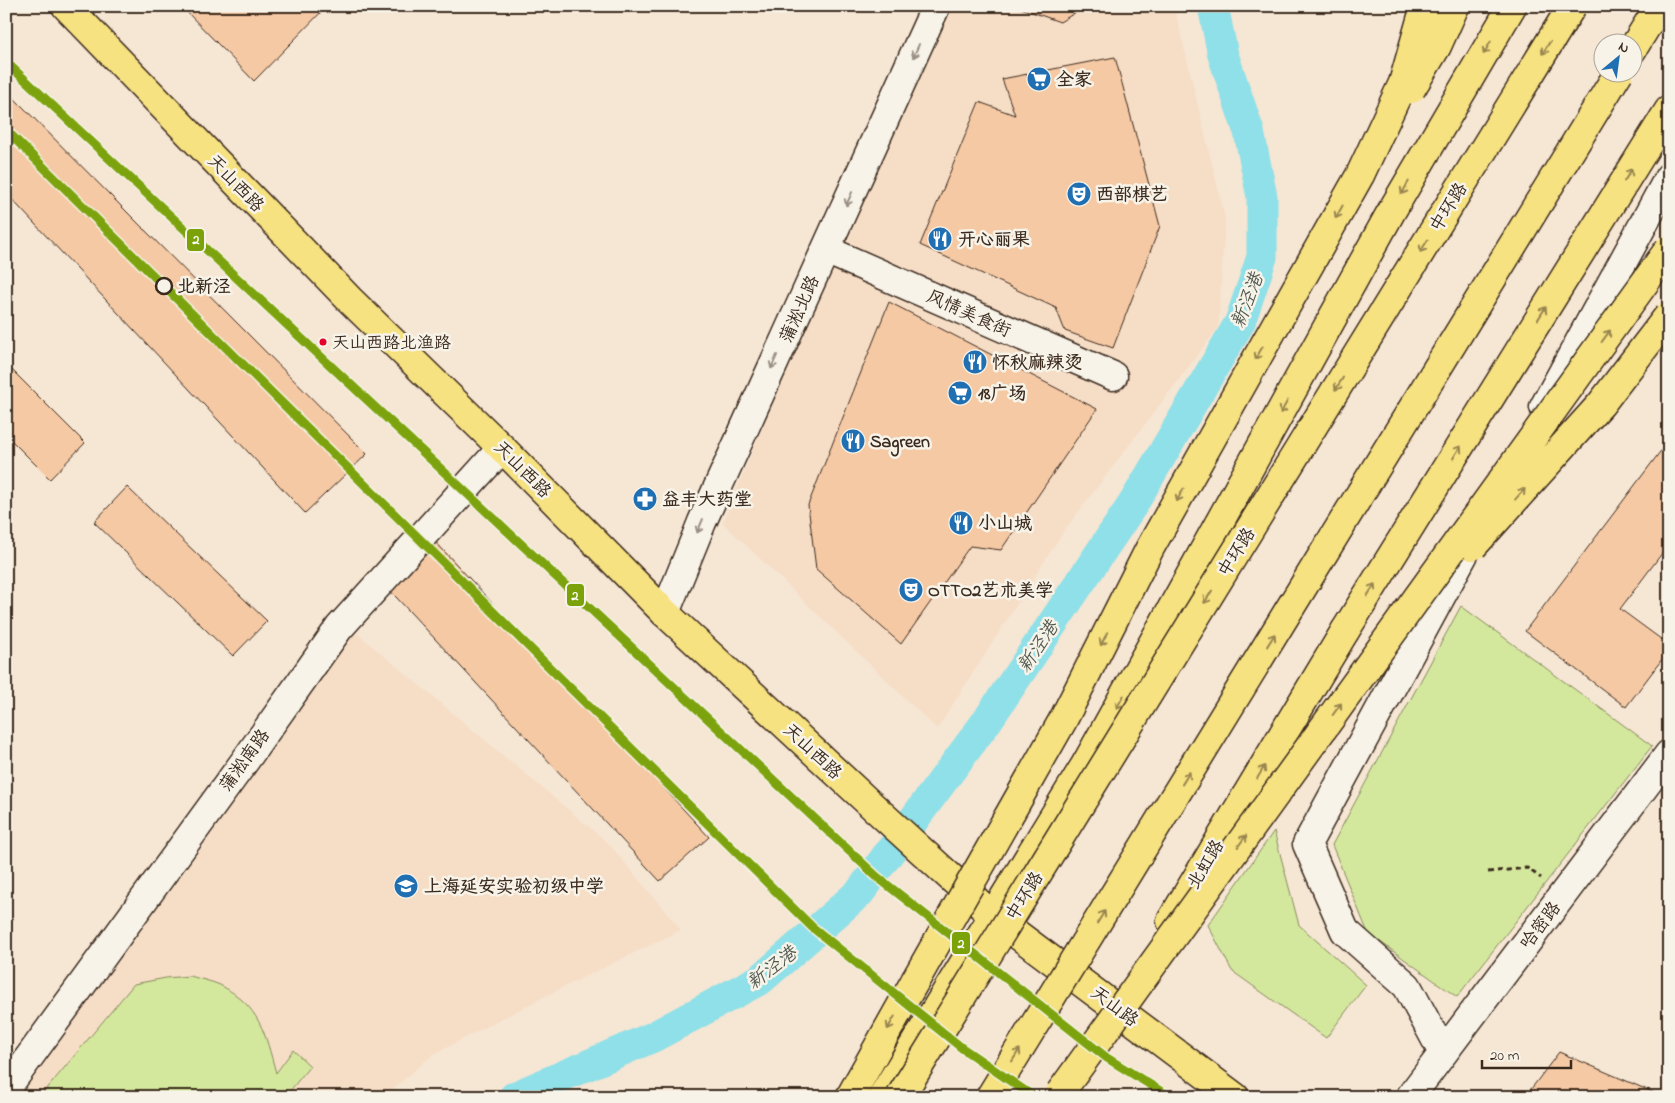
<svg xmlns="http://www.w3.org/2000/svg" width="1675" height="1103" viewBox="0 0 1675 1103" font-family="'Indie Flower','LXGW WenKai TC',sans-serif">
<rect width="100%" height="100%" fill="#f6e6d4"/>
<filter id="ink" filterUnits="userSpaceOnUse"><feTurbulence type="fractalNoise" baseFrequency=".02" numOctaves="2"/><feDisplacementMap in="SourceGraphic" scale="10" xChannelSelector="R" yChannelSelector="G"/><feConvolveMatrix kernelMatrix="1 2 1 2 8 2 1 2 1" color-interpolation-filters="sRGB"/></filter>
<g filter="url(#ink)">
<path fill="#f6ddc6" d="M947 6H1174L1225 218 1218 328 1063 532 937 729 723 523 800 335Z
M353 630 608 843 681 930 543 997 432 1055 384 1097H17Z"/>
<path fill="#d3e89d" stroke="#87895e" d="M1461 606 1652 746 1457 997 1368 933 1332 845Z
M1274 831 1299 925 1366 985 1326 1038 1232 971 1208 925Z
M190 976C200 979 211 981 220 985 260 1006 265 1033 276 1073L293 1050 310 1066 285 1097H40L134 984 166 978Z"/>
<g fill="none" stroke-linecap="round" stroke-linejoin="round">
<path stroke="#8fe0e8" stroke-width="31" d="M514 1097 653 1037 761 979 860 892 987 721 1133 504 1240 322 1262 257V197L1249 132 1223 55 1213 6"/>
</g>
<path fill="#f5c9a4" stroke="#3b2a1e" d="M181 6H327L254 81Z
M1015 6H1086L1060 22Z
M1115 57 1160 226 1113 348 1065 331 1056 308 920 245 979 102 1015 115 1002 79Z
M6 90 367 454 305 513 6 193Z
M889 302 1097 409 1001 550 970 546 901 644 816 569 808 505Z
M6 364 85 443 50 479 6 435Z
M1669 440V544L1620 609 1669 645V650L1626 707 1525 631Z
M127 487 267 621 233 656 94 522Z
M432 538 709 837 660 881 383 583Z
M1559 1052 1664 1097H1525Z"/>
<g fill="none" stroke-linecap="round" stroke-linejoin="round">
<defs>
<path id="minor" d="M826 250 1113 376
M1544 407 1669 177
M665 613 702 522 936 6
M1443 1053 1407 986 1345 931 1307 844 1477 530
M6 1089 247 758 339 628 502 448
M1410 1097 1669 754"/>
<path id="major" d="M66 6 349 299 502 448 665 613 867 801 994 917 1235 1097
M1171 921 1345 631
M882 1097 1087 762"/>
<path id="highway" d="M1632 50 1659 6
M1345 631 1669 110
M1087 762 1391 212 1512 6
M850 1097 915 981"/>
</defs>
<use href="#minor" stroke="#3b2a1e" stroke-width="31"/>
<use href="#major" stroke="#3b2a1e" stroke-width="31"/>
<use href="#highway" stroke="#3b2a1e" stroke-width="31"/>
<path stroke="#3b2a1e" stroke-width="3" stroke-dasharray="5 4" stroke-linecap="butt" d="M1488 872 1527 868 1541 878"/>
<use href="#minor" stroke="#f7f3e8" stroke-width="28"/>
<use href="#major" stroke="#f7e281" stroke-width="28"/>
<use href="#highway" stroke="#f7e281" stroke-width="28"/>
<defs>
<path id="highway-bridge" d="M1411 89 1437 46 1455 6
M1473 546 1601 404 1669 315
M915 981 1063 720 1150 548 1360 175 1403 83 1425 6
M1060 1093 1669 249
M900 1097 1572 6
M990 1097 1619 72"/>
</defs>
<use href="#highway-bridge" stroke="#3b2a1e" stroke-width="31" stroke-linecap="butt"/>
<use href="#highway-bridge" stroke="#f7e281" stroke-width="28"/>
<defs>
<path id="metro-1" d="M6 62 876 876 1107 1058 1170 1097
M6 130 812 927 962 1048 1034 1097"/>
</defs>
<use href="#metro-1" stroke="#f7f3e8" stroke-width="12"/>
<use href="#metro-1" stroke="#7ba309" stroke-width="9"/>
</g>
<defs><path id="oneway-shaft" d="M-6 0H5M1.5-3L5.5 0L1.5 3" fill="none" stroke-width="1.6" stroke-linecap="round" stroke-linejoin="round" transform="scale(1.25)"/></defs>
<g stroke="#998650">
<use href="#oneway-shaft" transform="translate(1487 48) rotate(120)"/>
<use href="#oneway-shaft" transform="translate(1546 48) rotate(122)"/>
<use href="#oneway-shaft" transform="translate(1628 175) rotate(-58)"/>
<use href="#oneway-shaft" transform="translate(1405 188) rotate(120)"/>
<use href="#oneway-shaft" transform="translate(1339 212) rotate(119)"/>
<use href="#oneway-shaft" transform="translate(1424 246) rotate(122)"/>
<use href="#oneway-shaft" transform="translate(1542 313) rotate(-58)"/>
<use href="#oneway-shaft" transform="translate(1606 336) rotate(-54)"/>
<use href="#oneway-shaft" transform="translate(1259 353) rotate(119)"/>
<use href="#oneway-shaft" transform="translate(1339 384) rotate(122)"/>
<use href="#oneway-shaft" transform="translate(1284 407) rotate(119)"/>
<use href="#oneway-shaft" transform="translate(1457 452) rotate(-58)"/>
<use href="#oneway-shaft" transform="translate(1520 494) rotate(-48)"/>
<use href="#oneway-shaft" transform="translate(1180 495) rotate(119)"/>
<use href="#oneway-shaft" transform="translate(1371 590) rotate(-58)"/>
<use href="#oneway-shaft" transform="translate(1208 597) rotate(122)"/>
<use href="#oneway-shaft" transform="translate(1104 639) rotate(117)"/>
<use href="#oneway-shaft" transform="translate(1271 640) rotate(-58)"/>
<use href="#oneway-shaft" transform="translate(1120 702) rotate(119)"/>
<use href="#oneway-shaft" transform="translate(1337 709) rotate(-54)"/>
<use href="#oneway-shaft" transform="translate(1261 772) rotate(-59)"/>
<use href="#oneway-shaft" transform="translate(1186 778) rotate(-58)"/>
<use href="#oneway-shaft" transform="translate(1242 841) rotate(-54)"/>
<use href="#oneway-shaft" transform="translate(1101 917) rotate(-58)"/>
<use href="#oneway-shaft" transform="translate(891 1023) rotate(119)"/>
<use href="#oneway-shaft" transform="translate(1016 1055) rotate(-58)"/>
</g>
<g stroke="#998e83">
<use href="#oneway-shaft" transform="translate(916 51) rotate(114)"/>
<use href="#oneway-shaft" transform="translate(849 199) rotate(114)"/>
<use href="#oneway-shaft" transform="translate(774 362) rotate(114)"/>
<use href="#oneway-shaft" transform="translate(700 526) rotate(113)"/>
</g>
</g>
<defs>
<symbol id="supermarket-disc" viewBox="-11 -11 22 22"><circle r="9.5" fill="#1f6fb2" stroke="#f7f3e8"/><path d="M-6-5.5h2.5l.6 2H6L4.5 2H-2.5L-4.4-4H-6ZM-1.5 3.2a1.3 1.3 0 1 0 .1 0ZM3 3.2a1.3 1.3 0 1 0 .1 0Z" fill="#fff"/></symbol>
<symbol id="theatre-disc" viewBox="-11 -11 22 22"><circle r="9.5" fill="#1f6fb2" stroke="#f7f3e8"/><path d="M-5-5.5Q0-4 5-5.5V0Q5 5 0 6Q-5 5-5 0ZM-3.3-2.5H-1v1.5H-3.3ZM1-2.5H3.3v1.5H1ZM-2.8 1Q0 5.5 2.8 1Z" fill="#fff"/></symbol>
<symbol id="restaurant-disc" viewBox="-11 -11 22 22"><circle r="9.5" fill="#1f6fb2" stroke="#f7f3e8"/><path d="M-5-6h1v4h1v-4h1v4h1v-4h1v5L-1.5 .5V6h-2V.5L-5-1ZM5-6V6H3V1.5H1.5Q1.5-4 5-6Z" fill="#fff"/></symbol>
<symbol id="pharmacy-disc" viewBox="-11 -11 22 22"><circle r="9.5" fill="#1f6fb2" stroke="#f7f3e8"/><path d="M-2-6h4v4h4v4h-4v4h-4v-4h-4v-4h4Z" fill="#fff"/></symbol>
<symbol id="school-disc" viewBox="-11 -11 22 22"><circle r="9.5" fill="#1f6fb2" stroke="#f7f3e8"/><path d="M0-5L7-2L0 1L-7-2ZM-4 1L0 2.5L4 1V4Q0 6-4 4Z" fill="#fff"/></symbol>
</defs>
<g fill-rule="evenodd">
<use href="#supermarket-disc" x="1025" y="65" width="28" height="28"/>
<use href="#theatre-disc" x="1065" y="180" width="28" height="28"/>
<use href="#restaurant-disc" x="926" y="225" width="28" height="28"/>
<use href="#restaurant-disc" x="961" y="348" width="28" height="28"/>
<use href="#supermarket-disc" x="946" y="379" width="28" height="28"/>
<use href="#restaurant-disc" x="839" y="427" width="28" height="28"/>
<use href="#pharmacy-disc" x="631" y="485" width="28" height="28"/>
<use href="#restaurant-disc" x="947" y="509" width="28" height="28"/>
<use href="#theatre-disc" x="897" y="576" width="28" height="28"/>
<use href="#school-disc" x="392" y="872" width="28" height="28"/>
</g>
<circle fill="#f7f3e8" stroke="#3b2a1e" stroke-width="2.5" cx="164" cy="286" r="8"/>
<circle fill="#e4002b" stroke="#f7f3e8" stroke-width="2" cx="323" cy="342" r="4.5"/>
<g text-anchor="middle" stroke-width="5" stroke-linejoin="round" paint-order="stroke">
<g font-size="17" fill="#3b2a1e" stroke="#f7f3e8" text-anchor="start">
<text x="332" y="348">天山西路北渔路</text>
</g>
<g font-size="18" font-weight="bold" fill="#3b2a1e" stroke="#f7f3e8" text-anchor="start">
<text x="1056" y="85">全家</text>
<text x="1096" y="200">西部棋艺</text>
<text x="958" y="245">开心丽果</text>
<text x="992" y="368">怀秋麻辣烫</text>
<text x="978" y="399">18广场</text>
<text x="870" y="447">Sagreen</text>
<text x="662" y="505">益丰大药堂</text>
<text x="978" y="529">小山城</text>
<text x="928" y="596">OTTO2艺术美学</text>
<text x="424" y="892">上海延安实验初级中学</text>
</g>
<g font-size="18" fill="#3b2a1e" stroke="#f7f3e8">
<text transform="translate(236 183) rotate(46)" y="6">天山西路</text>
<text transform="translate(1448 207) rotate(-58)" y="6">中环路</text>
<text transform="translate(799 309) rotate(-66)" y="6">蒲淞北路</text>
<text transform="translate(969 313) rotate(24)" y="6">风情美食街</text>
<text transform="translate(523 469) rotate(45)" y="6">天山西路</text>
<text transform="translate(1236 552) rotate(-58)" y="6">中环路</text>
<text transform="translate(813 751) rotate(43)" y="6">天山西路</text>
<text transform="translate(244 760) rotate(-54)" y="6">蒲淞南路</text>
<text transform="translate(1205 864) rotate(-59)" y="6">北虹路</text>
<text transform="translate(1024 896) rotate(-58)" y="6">中环路</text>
<text transform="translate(1540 925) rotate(-53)" y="6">哈密路</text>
<text transform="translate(1115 1006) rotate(37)" y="6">天山路</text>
</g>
<g font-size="18" font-weight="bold" fill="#3b2a1e" stroke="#f7f3e8" text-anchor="start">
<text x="177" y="292">北新泾</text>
</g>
<g font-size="19" font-style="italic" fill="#505850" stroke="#f7f3e8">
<text transform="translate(1246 300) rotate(-69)" y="7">新泾港</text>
<text transform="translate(1037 646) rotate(-56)" y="7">新泾港</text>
<text transform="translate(771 967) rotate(-37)" y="7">新泾港</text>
</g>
</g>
<g stroke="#f7f3e8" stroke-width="2">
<rect x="186" y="228" width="19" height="24" rx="5" fill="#7ba309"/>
<rect x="566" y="583" width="19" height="24" rx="5" fill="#7ba309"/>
<rect x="951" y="931" width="20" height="24" rx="5" fill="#7ba309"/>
</g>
<g font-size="14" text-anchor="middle" font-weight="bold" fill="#fff">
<text x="196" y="244">2</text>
<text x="575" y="600">2</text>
<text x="961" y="948">2</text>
</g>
<rect width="1675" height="1103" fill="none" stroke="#f7f3e8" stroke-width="25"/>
<rect x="12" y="12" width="1650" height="1078" fill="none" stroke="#3b2a1e" stroke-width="2" filter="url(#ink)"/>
<g transform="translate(1618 58) rotate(29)"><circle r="24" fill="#f7f3e8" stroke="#aca397"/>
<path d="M0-4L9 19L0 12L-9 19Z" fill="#1f6fb2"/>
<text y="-8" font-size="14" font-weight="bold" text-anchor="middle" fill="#3b2a1e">N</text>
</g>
<path d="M1482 1060v8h89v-8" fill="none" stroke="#3b2a1e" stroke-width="2.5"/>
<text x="1490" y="1060" font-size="15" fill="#3b2a1e" stroke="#f7f3e8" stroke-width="4" paint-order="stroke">20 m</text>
</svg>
